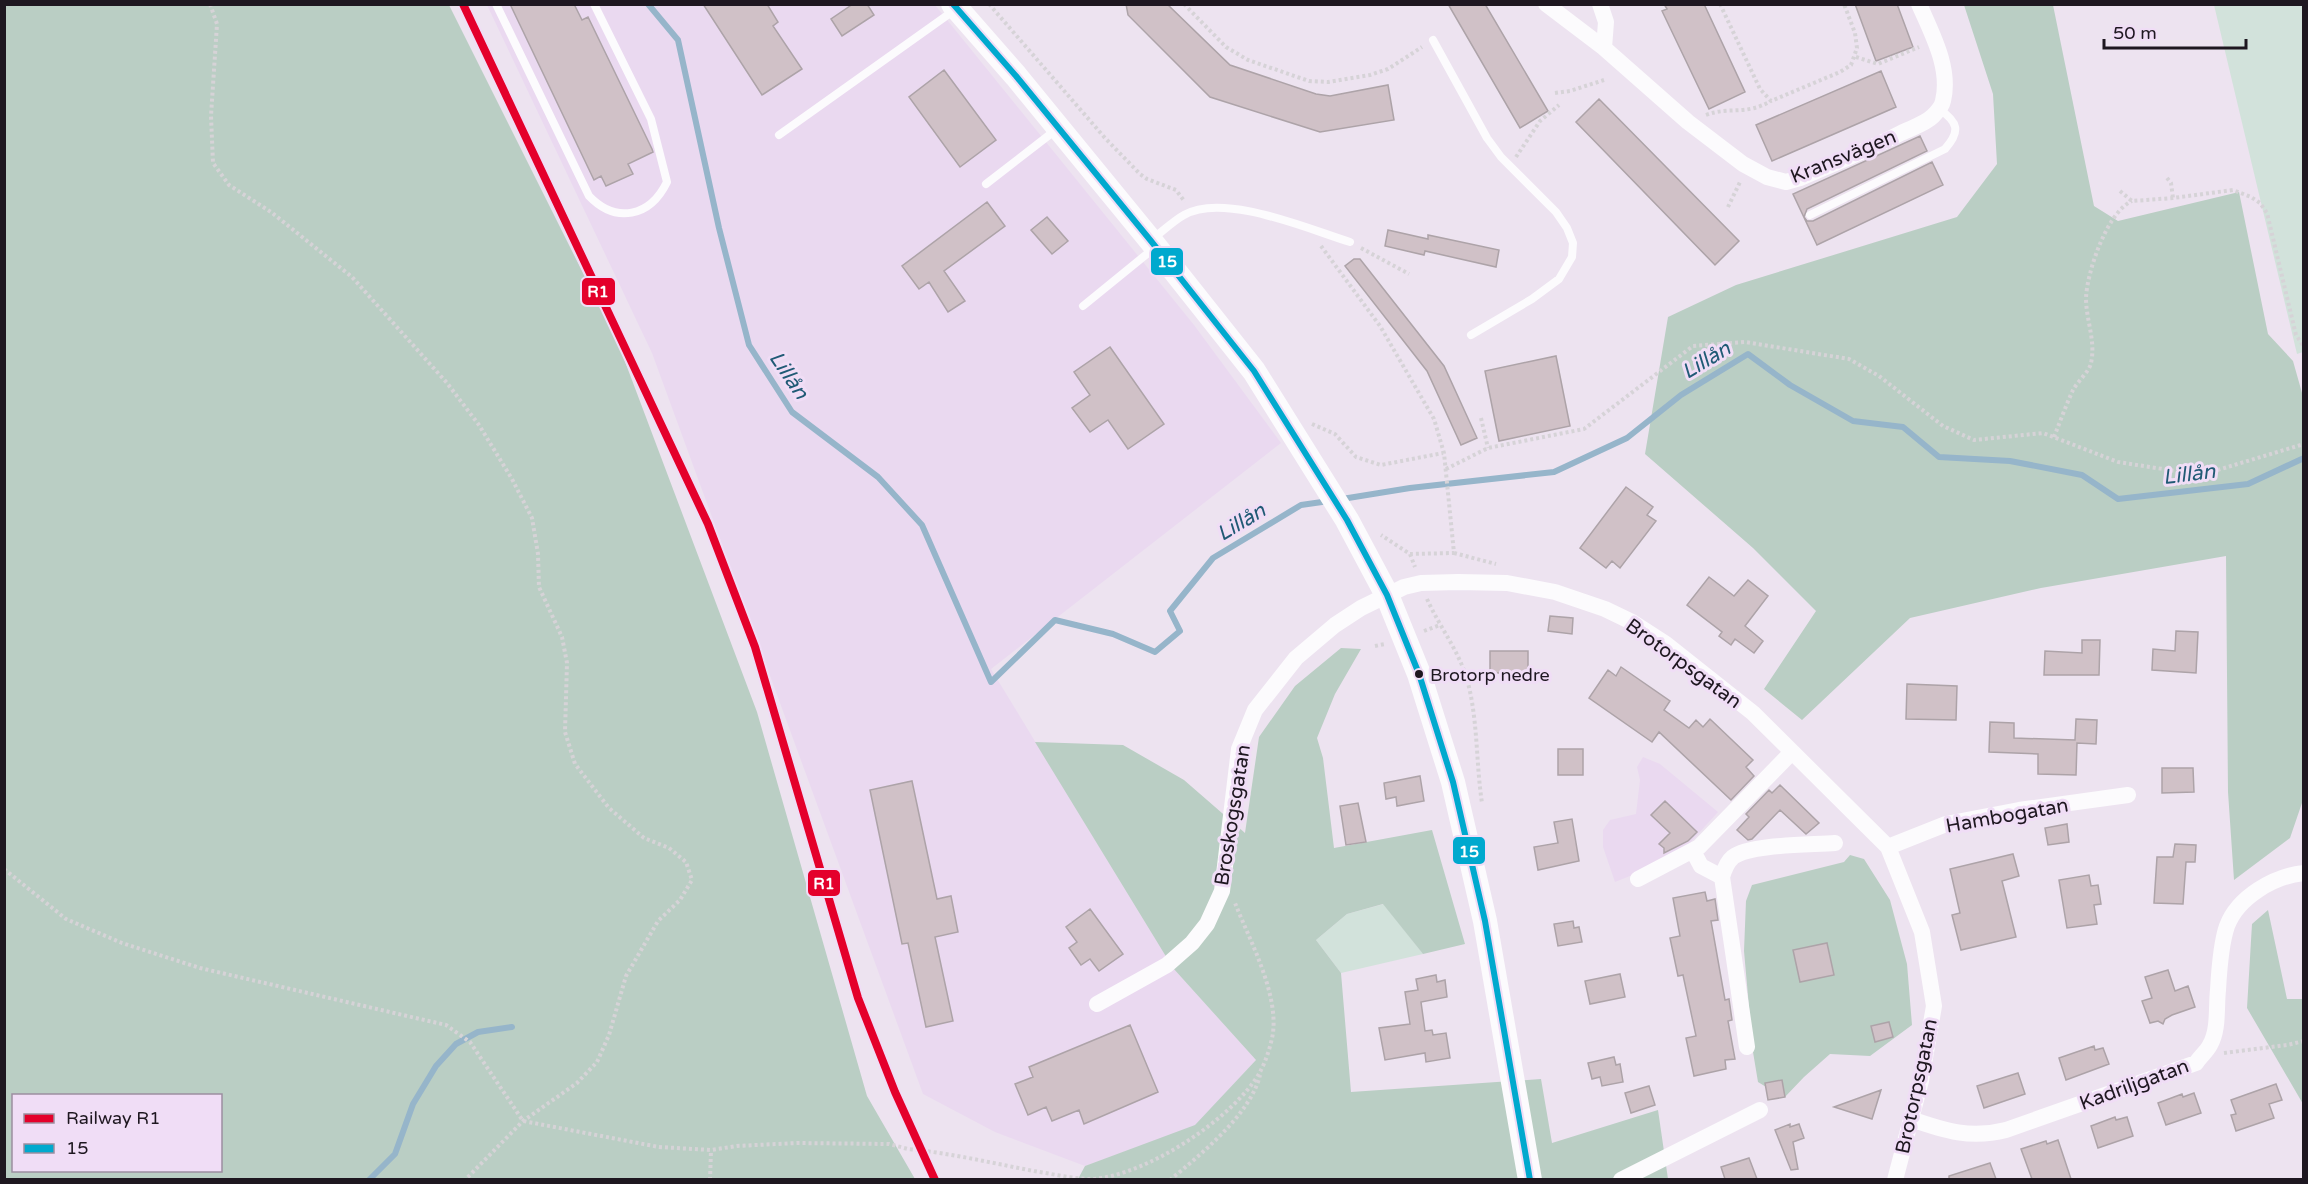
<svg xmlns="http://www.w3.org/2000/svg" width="2308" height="1184" viewBox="0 0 2308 1184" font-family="'Varela Round',sans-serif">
<rect width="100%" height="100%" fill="#ede3f0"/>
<path fill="#ead9f0" d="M487 5H935L1194 325 1281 443 991 669 1173 968 1256 1060 1195 1126 1085 1166 995 1132 923 1094 652 353Z
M1643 757 1660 764 1718 812 1677 857 1615 882 1603 847V830L1610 820 1636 814 1640 780 1637 767Z"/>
<path fill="#d2e2db" d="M2214 5H2303V352L2297 354Z
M1384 904 1423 954 1341 973 1316 940 1347 914Z"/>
<path fill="#bacec4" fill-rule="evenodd" d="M5 4 449 5 618 343 757 712 867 1096 915 1179H5ZM14 1096H220V1170H14Z
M1964 5H2053L2094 206 2118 221 2239 192 2268 334 2293 361 2304 400 2303 800 2290 838 2234 880 2228 792 2226 556 2041 588 1910 618 1802 720 1764 689 1816 611 1753 548 1645 454 1668 317 1736 285 1957 217 1997 164 1993 94Z
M1341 648 1361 649 1335 694 1317 738 1323 758 1334 848 1432 830 1465 944 1423 954 1383 904 1347 914 1316 940 1341 973 1351 1092 1541 1079 1552 1143 1658 1110 1668 1179H1078L1085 1166 1195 1125 1256 1060 1173 968 1035 742 1123 745 1184 780 1245 833 1259 737 1295 686Z
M1850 855 1864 859 1890 900 1907 964 1912 1025 1870 1056 1830 1054 1804 1077 1784 1098 1758 1082 1753 1052 1744 951 1746 901 1752 885 1844 862Z
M2268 910 2287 999H2303V1104L2247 1008 2252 924Z"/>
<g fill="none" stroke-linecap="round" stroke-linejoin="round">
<path stroke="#96b5ca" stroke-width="6" d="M648 4 678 40 719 228 749 345 792 412 878 477 922 525 991 682 1055 620 1113 634 1155 652 1180 631 1170 611 1213 558 1301 505 1329 501
M1342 499 1410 488 1554 472 1627 438 1681 395 1748 354 1790 385 1853 421 1903 427 1939 457 2010 461 2082 475 2118 499 2248 484 2304 458
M369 1180 395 1154 413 1104 436 1066 456 1044 478 1032 512 1027"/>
</g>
<path fill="#d0c1c7" stroke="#ada3a8" stroke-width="1.5" d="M510 4H574L582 20 588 17 652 149 653 152 628 164 633 174 606 186 601 176 594 180Z
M703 4H767L778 22 773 26 802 69 762 95Z
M853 4H867L874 15 842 36 831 19Z
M1126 4H1167L1230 65 1316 94 1330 96 1388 85 1394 120 1320 132 1210 97 1128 15Z
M1448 4H1485L1548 111 1520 128Z
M1664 4H1704L1745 92 1709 109 1662 11 1667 9Z
M1855 4H1897L1913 47 1876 61Z
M944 70 996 140 960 167 909 97Z
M1881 71 1896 107 1772 161 1756 125Z
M1599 99 1739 241 1715 265 1576 122Z
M1920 136 1927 151 1807 209 1804 217 1807 221H1813L1932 162 1943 185 1817 245 1793 194Z
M987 202 1005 226 944 271 965 301 948 312 929 282 919 289 902 266Z
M1047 217 1068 241 1052 254 1031 230Z
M1388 230 1428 239V235L1499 250 1496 267 1425 251 1424 255 1385 246Z
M1354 259H1360L1444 366 1477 438 1461 445 1427 371 1345 266Z
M1110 347 1164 424 1128 449 1108 420 1090 432 1072 408 1090 395 1074 372Z
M1556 356 1570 426 1499 441 1485 371Z
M1626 487 1653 507 1647 515 1656 521 1620 568 1612 561 1606 568 1580 548Z
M1709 577 1734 596 1748 580 1768 596 1745 626 1763 641 1754 653 1735 639 1731 645 1719 636 1722 632 1687 605Z
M1550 616 1573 618 1572 634 1548 631Z
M2176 631 2198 632 2196 673 2152 670 2153 649 2175 651Z
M2082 640H2100L2099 675H2044L2045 651 2082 653Z
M1490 651H1528V679H1502V673H1490Z
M1621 667 1670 701 1664 710 1689 728 1696 720 1703 727 1710 719 1753 760 1746 767 1754 776 1731 800 1659 732 1652 742 1589 698 1608 670 1616 676Z
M1907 684 1957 686 1956 720 1906 719Z
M2076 719 2097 720 2096 744 2077 743 2076 775 2038 774V754L1989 752 1990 722 2014 723V738L2075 740Z
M1558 749H1583V775H1558Z
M2162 768H2193L2194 792 2162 793Z
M1420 776 1424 801 1397 806 1396 797 1386 799 1384 783Z
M912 781 937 899 951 896 958 932 935 937 953 1021 926 1027 908 943 902 944 870 790Z
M1780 785 1819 823 1806 834 1780 810 1752 839 1748 840 1737 830 1749 817 1746 814 1769 790 1772 793Z
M1665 801 1697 832 1688 841 1664 853V848L1659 844 1670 833 1651 815Z
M1358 803 1366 842 1346 845 1340 806Z
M1572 819 1579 861 1538 870 1534 847 1558 843 1554 822Z
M2067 824 2069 842 2048 845 2045 828Z
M2175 844 2196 845 2195 862H2186L2183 904 2154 903 2157 857H2173Z
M2013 854 2019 876 2002 881 2016 937 1961 950 1952 915 1960 913 1950 869Z
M2089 875 2091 886 2098 885 2101 904 2094 905 2097 924 2067 928 2059 880Z
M1705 892 1707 901 1715 899 1718 920 1711 921 1725 1000 1729 999 1732 1020 1728 1021 1735 1059 1725 1060 1726 1069 1694 1076 1686 1038 1696 1036 1683 975 1678 976 1670 938 1680 936 1673 898Z
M1090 909 1123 954 1099 971 1090 959 1081 965 1069 948 1077 942 1066 927Z
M1573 921 1574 928 1579 927 1582 942 1558 946 1554 924Z
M1827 943 1834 975 1800 982 1793 950Z
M2168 970 2175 991 2188 986 2195 1007 2172 1015 2165 1019 2163 1024 2158 1021 2150 1023 2142 1001 2152 998 2145 977Z
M1620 974 1625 997 1590 1004 1585 981Z
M1436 975 1437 982 1445 980 1447 997 1421 1002 1425 1031 1432 1030 1433 1035 1446 1033 1450 1058 1426 1062 1425 1053 1385 1060 1379 1028 1410 1024 1405 992 1418 990 1416 979Z
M1889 1022 1893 1037 1875 1042 1871 1026Z
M1130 1025 1158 1092 1084 1124 1079 1110 1052 1121 1046 1107 1028 1115 1015 1084 1033 1077 1029 1067Z
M2094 1046 2095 1050 2103 1048 2109 1064 2066 1080 2059 1058Z
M1614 1057 1616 1065 1620 1064 1623 1082 1602 1086 1600 1077 1592 1079 1588 1063Z
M2018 1073 2025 1094 1984 1108 1977 1086Z
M1782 1080 1785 1097 1768 1100 1765 1083Z
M2276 1084 2282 1100 2269 1104 2274 1118 2236 1131 2231 1115 2236 1114 2231 1100Z
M1649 1086 1655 1105 1631 1113 1625 1093Z
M1881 1090 1872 1119 1834 1107Z
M2194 1093 2201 1113 2166 1125 2158 1103 2182 1094 2183 1097Z
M2115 1117 2116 1120 2127 1117 2133 1136 2098 1148 2091 1126Z
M1790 1124V1127L1799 1124 1804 1138 1793 1142 1798 1169 1791 1170 1775 1130Z
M2058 1140 2071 1179H2032L2021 1149 2046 1141 2047 1144Z
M1749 1158 1757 1179H1725L1721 1167Z
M1990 1163 1996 1179H1949V1176Z"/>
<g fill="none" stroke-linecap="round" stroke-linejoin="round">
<path stroke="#d6d3d7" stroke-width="4" stroke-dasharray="3 3" stroke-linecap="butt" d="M210 4 217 24 211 116 213 163 229 185 271 212 352 277 447 383 479 425 512 479 532 518 538 554 539 587 562 637 567 663 565 732 575 764 609 808 644 838 669 848 686 862 692 880 680 900 658 921 626 976 609 1035 597 1062 577 1083 523 1121 465 1180
M989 4 1105 138 1140 174 1147 179 1176 190 1185 202
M1184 4 1226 47 1248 60 1309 81 1328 82 1370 75 1388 69 1422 47
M1720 4 1760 89 1771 101 1840 72 1851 65 1857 48 1855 33 1844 4
M1856 57 1878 64 1919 47
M1555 93 1570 91 1604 80
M1706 115C1730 106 1745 116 1771 101
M1516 157 1540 121 1559 105
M2167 178 2171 183 2173 198
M2120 191 2132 201 2173 198 2233 190 2251 197 2260 203 2267 213 2296 335 2304 347
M1728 207 1741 180
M1321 246 1380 326 1434 419 1444 453 1454 553 1410 554 1381 535
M1361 248 1409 274
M1481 418 1488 448
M1312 424 1335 434 1356 457 1381 465 1443 453
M2054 437C2060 422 2066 405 2073 390 2078 381 2089 372 2091 363 2096 341 2086 320 2086 298 2087 272 2107 212 2132 201
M1446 469 1488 448 1584 429 1693 346 1745 342 1849 359 1879 376 1943 426 1974 440 2043 433 2118 462 2201 475 2304 444
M1454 553 1496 564
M1410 554 1415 567
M1427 599C1440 628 1460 652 1468 683 1478 722 1476 764 1482 803
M1424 631 1440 625
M1375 646 1385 644
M4 869 66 919 122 943 200 968 446 1025 470 1042 523 1121 659 1147 711 1150 737 1146 797 1143 889 1144 908 1149C950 1153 992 1163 1034 1171 1053 1174 1073 1179 1092 1179 1146 1176 1234 1118 1260 1072 1266 1061 1271 1045 1273 1033 1278 992 1250 941 1235 903
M2224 1053 2287 1045 2304 1041
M710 1180 711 1150
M1170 1180C1200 1155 1251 1114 1260 1075"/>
<path stroke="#fcfbfd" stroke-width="8" d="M496 4 589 196C616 224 650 217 667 182L651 119 594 4
M1433 40 1487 138 1501 157 1556 212 1567 228 1573 243 1572 257 1559 279 1532 299 1471 335
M779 135 956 9
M986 184 1057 129
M1810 215 1945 149C1961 131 1958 122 1939 109
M1151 240C1162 232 1173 221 1184 215 1223 192 1308 229 1350 242
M1083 306 1153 249"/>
<path stroke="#fcfbfd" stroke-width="16" d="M1546 4 1604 48 1688 122 1743 164 1767 177 1786 182 1800 178C1834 164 1868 150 1901 133 1911 128 1925 124 1933 116 1937 112 1942 106 1943 101 1951 68 1932 34 1919 4
M1600 4 1606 22 1604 48
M1888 847 1946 824 2019 810 2128 795
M1693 851 1701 866 1722 877 1747 1047
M1722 877C1724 870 1727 862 1733 857 1750 844 1811 845 1835 843
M1638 879 1699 847 1792 752
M1097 1004 1167 965 1192 943 1207 924 1222 891 1239 749 1255 710 1296 658 1335 625 1361 608 1404 587 1421 583 1458 582 1507 583 1555 592 1605 609 1632 622 1666 644 1753 713 1888 847 1922 932 1934 1006 1921 1081 1895 1180
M1911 1119C1945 1131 1971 1139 2006 1130L2196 1063C2200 1057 2207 1051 2210 1045 2219 1029 2216 1008 2218 990 2219 972 2221 943 2227 926 2238 897 2274 876 2304 873
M1621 1180 1760 1110"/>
<path stroke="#fcfbfd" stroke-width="24" d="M953 4 1016 76 1151 241 1254 371 1347 520 1387 595 1419 674 1453 782 1485 921 1530 1180"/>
<defs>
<path id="bus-1" d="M953 4 1016 76 1151 241 1254 371 1347 520 1387 595 1419 674 1453 782 1485 921 1530 1180"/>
</defs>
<use href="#bus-1" stroke="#f0ddf6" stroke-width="10"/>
<use href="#bus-1" stroke="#00a9ce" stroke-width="6"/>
<defs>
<path id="rail-1" d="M463 4 708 524 755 647 858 998 895 1092 935 1180"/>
</defs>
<use href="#rail-1" stroke="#f0ddf6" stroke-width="12"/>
<use href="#rail-1" stroke="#e4002b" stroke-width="8"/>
</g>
<circle fill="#1e1720" stroke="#f0ddf6" stroke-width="2" cx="1419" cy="674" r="5"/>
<g text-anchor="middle" stroke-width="6" stroke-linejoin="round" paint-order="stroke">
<g font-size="18" fill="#1e1720" stroke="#f0ddf6" text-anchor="start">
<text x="1430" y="681">Brotorp nedre</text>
</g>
<g font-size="20" fill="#1e1720" stroke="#f0ddf6">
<text transform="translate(1843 156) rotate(-22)" y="7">Kransvägen</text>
<text transform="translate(1684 663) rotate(36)" y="7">Brotorpsgatan</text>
<text transform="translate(1232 815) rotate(-81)" y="7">Broskogsgatan</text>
<text transform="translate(2007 815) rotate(-10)" y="7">Hambogatan</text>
<text transform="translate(2134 1084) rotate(-20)" y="7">Kadriljgatan</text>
<text transform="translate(1916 1086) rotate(-78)" y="7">Brotorpsgatan</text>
</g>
<g font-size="21" font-style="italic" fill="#205a75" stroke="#f0ddf6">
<text transform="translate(1706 360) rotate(-31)" y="7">Lillån</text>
<text transform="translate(789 375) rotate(56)" y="7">Lillån</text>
<text transform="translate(2189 474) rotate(-7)" y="7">Lillån</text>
<text transform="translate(1241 522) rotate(-31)" y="7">Lillån</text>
</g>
</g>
<g stroke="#f0ddf6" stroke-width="2">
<rect x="1150" y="247" width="34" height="29" rx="6" fill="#00a9ce"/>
<rect x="581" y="277" width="35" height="29" rx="6" fill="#e4002b"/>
<rect x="1452" y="836" width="34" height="29" rx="6" fill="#00a9ce"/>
<rect x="807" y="869" width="34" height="28" rx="6" fill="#e4002b"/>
</g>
<g font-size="16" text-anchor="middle" font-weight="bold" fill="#fff">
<text x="1167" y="267">15</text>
<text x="598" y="297">R1</text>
<text x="1469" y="857">15</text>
<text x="824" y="889">R1</text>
</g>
<rect width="2308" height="1184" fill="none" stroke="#1e1720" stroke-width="12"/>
<rect x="12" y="1094" width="210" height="78" fill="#f0ddf6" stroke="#9c8ea0" stroke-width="1.5"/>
<rect x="24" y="1114" width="30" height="9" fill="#e4002b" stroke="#9c8ea0" stroke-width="1.5"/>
<text x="66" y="1124" font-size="18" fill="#1e1720">Railway R1</text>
<rect x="24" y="1144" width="30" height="9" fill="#00a9ce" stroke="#9c8ea0" stroke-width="1.5"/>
<text x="66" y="1154" font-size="18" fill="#1e1720">15</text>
<path d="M2104 39v9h142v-9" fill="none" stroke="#1e1720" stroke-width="3"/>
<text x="2113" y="39" font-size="18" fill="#1e1720" stroke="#f0ddf6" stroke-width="4.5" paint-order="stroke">50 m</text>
</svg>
